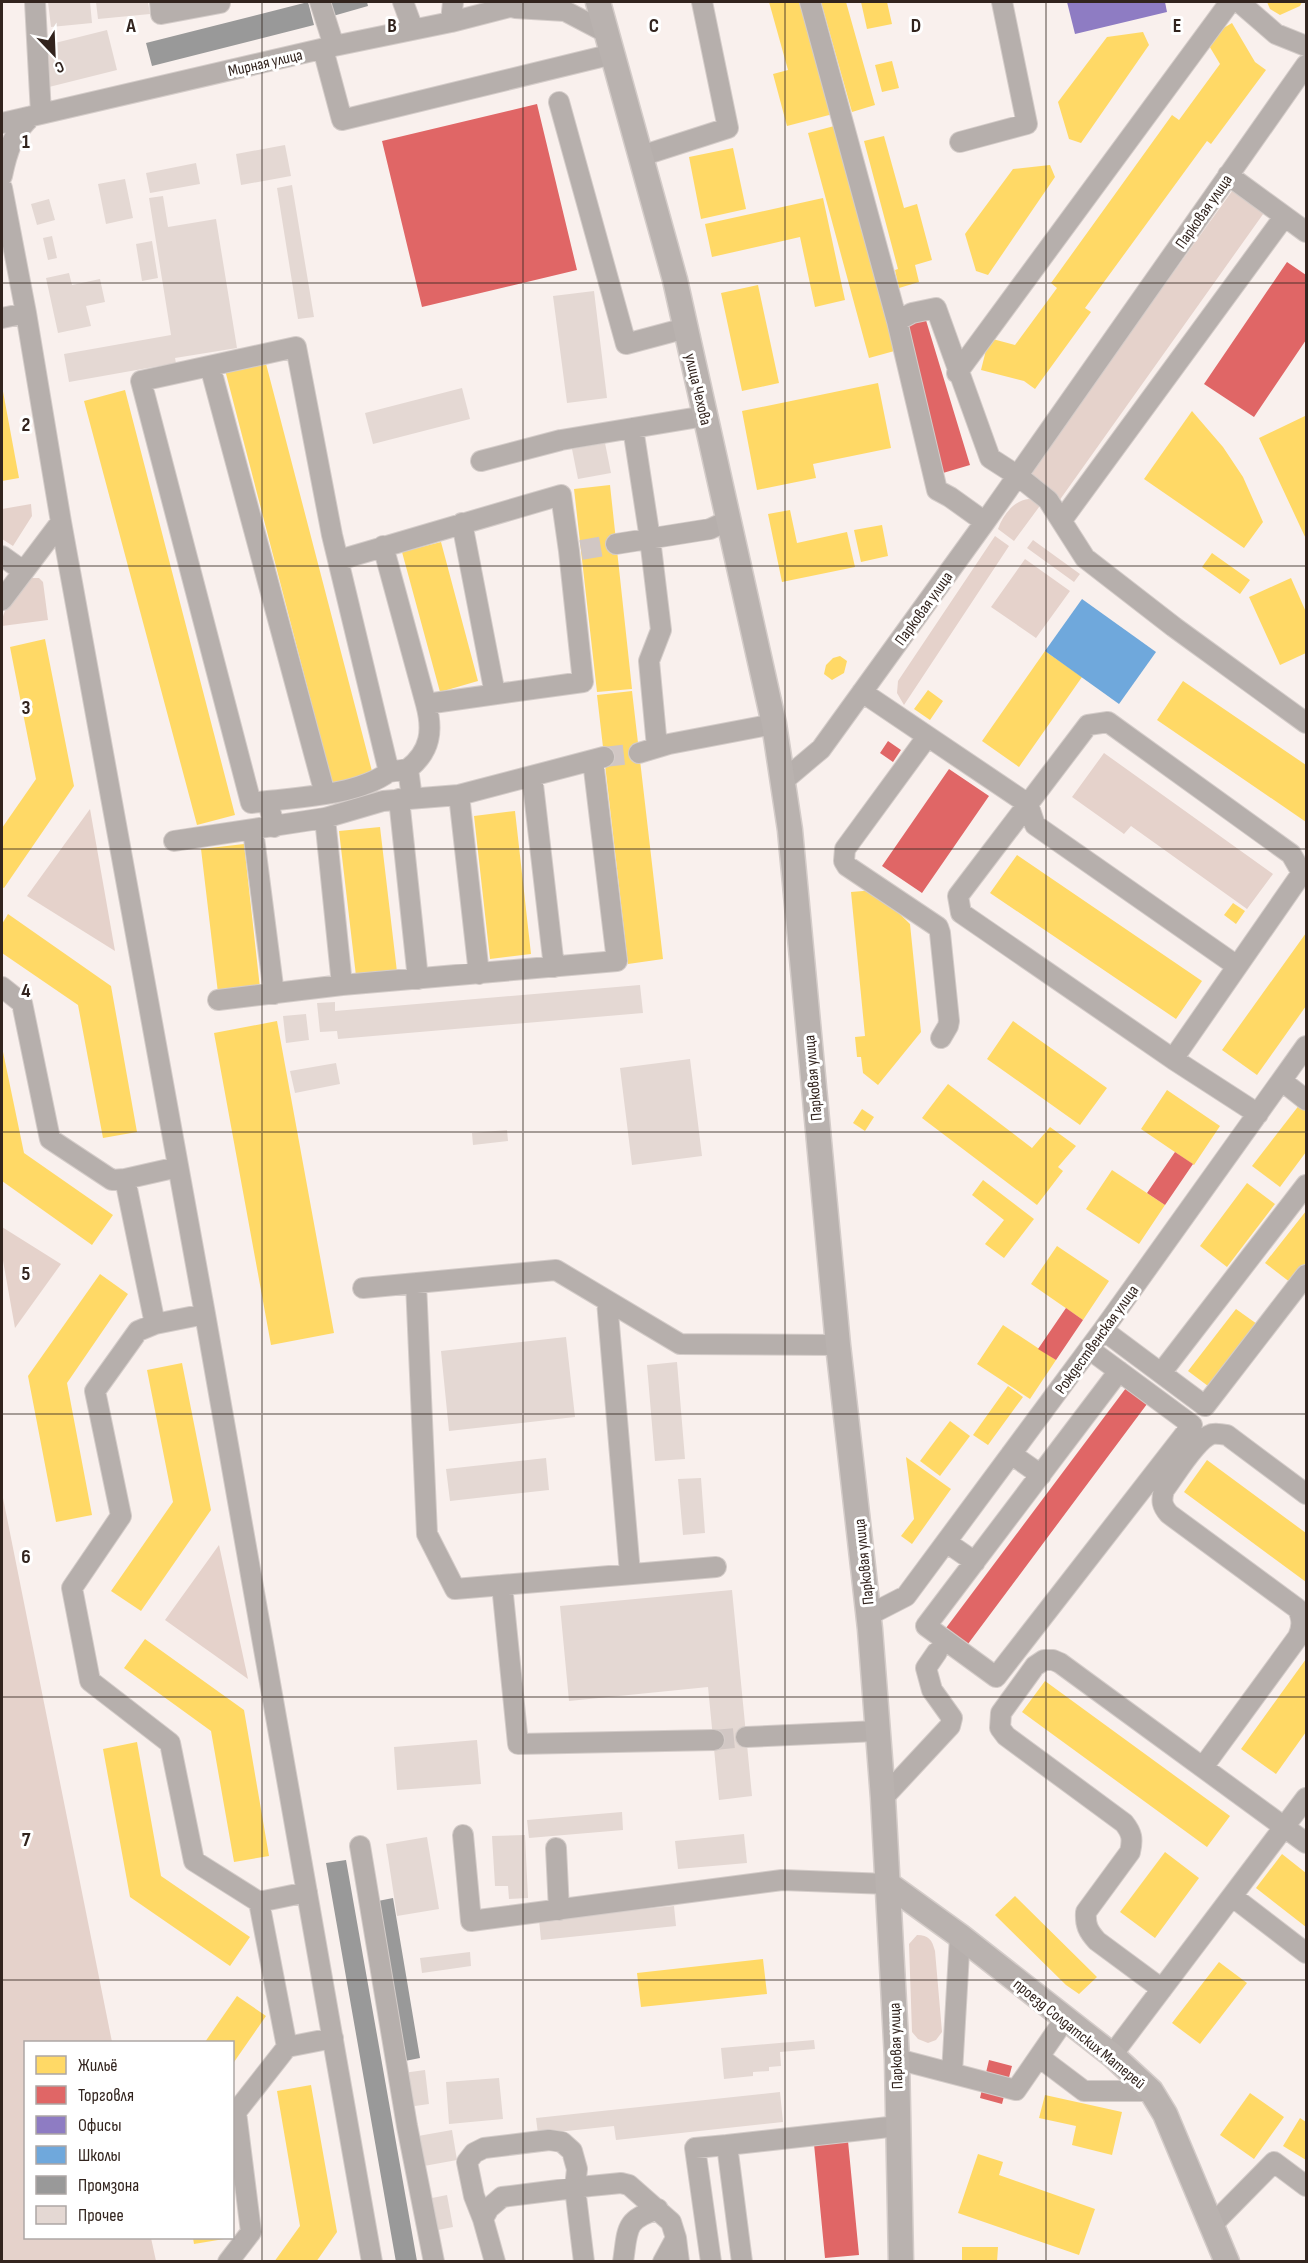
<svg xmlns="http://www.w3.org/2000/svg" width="1308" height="2263" viewBox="0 0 1308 2263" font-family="'Sofia Sans Condensed',sans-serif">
<rect width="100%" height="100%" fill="#f9f0ed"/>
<path fill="#e5d2cb" d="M1235 187 1266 210 1059 501 1027 475Z
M1029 499 1042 503 1014 541 998 529C1003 515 1014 500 1029 499Z
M31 504 32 516 13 546 2 539V509Z
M995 536 1009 546 904 705 897 693 898 681Z
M1033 540 1080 574 1074 582 1027 548Z
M1025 559 1070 591 1036 638 991 607Z
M32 578H39L43 582 48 620 2 626C1 609 18 589 32 578Z
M1104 753 1273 874 1247 909 1131 826 1124 834 1072 797Z
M90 809 115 951 27 896Z
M2 1227 61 1264 15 1328 2 1255Z
M2 1493 112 2042H26V2238H151L156 2261H2Z
M219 1545 248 1679 165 1620Z
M917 1935C929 1935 932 1940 935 1951L942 2032 936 2040 928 2043 918 2039 912 2032 909 1944Z"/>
<path fill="#ffd966" d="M769 2H803L833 114 787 126 773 74 788 70Z
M821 2H846L875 105 852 112Z
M861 2H887L892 24 867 29Z
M1267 2H1302L1300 6 1280 15 1270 9Z
M1232 23 1255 62 1266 70 1211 144 1207 141 1085 308 1091 312 1035 389 1024 381 981 370 989 338 1015 345 1057 288 1051 283 1172 115 1179 120 1220 64 1205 39Z
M1143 32 1149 45 1081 143 1069 139 1058 102 1107 37Z
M892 61 899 88 882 92 875 65Z
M838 125 898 350 869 358 808 133Z
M884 136 904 208 917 204 932 260 915 265 919 282 899 288 895 270 898 269 864 141Z
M733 148 746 209 701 219 689 157Z
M1050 165 1055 177 988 275 976 271 965 234 1013 169Z
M823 198 845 300 815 307 800 237 712 257 705 224Z
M758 285 779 383 742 391 721 293Z
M264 356 374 779 334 790 224 366Z
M878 383 891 448 813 464 816 478 757 490 742 411Z
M2 386 19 478 2 481Z
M125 390 235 815 197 825 84 401Z
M1192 411 1223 447 1243 477 1263 522 1244 548 1144 479Z
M1305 416 1306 419V539L1259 438Z
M610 485 632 689 597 692 574 489Z
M790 510 797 543 847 532 855 567 782 582 768 514Z
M882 525 888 556 861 562 854 530Z
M441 542 478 681 440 692 402 552Z
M1212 553 1250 580 1240 594 1202 567Z
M1291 578 1306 612V653L1280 665 1249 597Z
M45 639 74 786 4 888 2 887V828L36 779 10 647Z
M1045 651 1082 677 1019 767 982 741Z
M840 656 847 661 844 673 832 680 824 674 826 665 833 658Z
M1183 681 1306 765V822L1157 720Z
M928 690 943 701 930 720 914 709Z
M632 691 663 959 628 964 597 695Z
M515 811 531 954 490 959 474 816Z
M380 827 397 972 356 976 339 831Z
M244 844 260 988 218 993 201 849Z
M1017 855 1202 981 1176 1019 990 893Z
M875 890 910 924 921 1032 878 1085 863 1073 861 1057H857L855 1037 865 1036 851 892Z
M1233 903 1245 911 1236 924 1224 915Z
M8 914 111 986 137 1132 103 1138 78 1005 2 953V924Z
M1306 933V1006L1257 1075 1222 1050Z
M277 1021 334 1333 271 1345 214 1033Z
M1013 1021 1107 1088 1080 1125 987 1059Z
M2 1047 24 1153 113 1215 92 1245 2 1181Z
M948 1084 1032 1148 1050 1127 1076 1146 1058 1167 1063 1171 1037 1205 922 1118Z
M1167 1090 1220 1126 1194 1165 1141 1129Z
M1300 1104 1306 1109V1152L1280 1187 1252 1166Z
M862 1109 874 1117 865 1131 853 1123Z
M1112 1170 1165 1205 1139 1244 1086 1209Z
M983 1180 1034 1219 1004 1258 985 1244 1004 1220 972 1195Z
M1247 1183 1275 1204 1227 1267 1200 1246Z
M1306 1211V1272L1295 1286 1265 1263Z
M1057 1246 1109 1281 1083 1320 1031 1284Z
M100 1274 128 1294 67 1383 92 1515 56 1522 28 1376Z
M1236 1309 1264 1329 1216 1392 1188 1371Z
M1003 1325 1056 1360 1030 1399 977 1364Z
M182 1363 211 1510 141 1611 111 1591 173 1502 147 1370Z
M1008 1386 1023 1397 988 1445 973 1435Z
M950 1421 970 1436 940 1476 920 1461Z
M906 1457 951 1489 912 1544 901 1536 914 1519Z
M1207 1460 1306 1533V1582L1184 1492Z
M145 1639 244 1710 269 1856 234 1862 211 1731 124 1668Z
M1306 1659V1732L1276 1774 1241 1749Z
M1045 1681 1230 1816 1207 1847 1022 1712Z
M137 1742 161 1876 250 1937 230 1966 130 1897 103 1749Z
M1165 1852 1199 1878 1155 1938 1120 1912Z
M1282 1854 1306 1873V1927L1256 1888Z
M1015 1896 1097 1977 1079 1994 1066 1985 995 1915Z
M763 1959 767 1994 641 2007 637 1973Z
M1219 1962 1247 1983 1200 2044 1172 2023Z
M237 1996 266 2016 232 2065V2042H205Z
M311 2085 337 2232 316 2262H274L300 2226 277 2091Z
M1250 2093 1284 2117 1254 2159 1220 2135Z
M1045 2095 1122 2112 1112 2155 1072 2145 1076 2126 1039 2118Z
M1300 2118 1306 2122V2160L1283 2146Z
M978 2154 1003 2162 999 2175 1095 2209 1079 2255 958 2213Z
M193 2238H224V2239L194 2244Z
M962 2247H998L997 2262H962Z"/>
<path fill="#e06666" d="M537 104 577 270 422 307 382 141Z
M1287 262 1306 275V340L1254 417 1204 384Z
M925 317 970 465 943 473 905 348 904 324Z
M888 741 901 750 893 762 880 753Z
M949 769 989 796 922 893 882 866Z
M1175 1152 1193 1164 1165 1205 1147 1193Z
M1066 1308 1083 1320 1056 1360 1038 1349Z
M1129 1384 1150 1400 968 1644 946 1628Z
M989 2060 1012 2066 1002 2104 980 2098Z
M848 2141 859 2255 825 2258 814 2144Z"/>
<path fill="#8e7cc3" d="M1067 2H1165L1167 12 1075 34Z"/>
<path fill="#6fa8dc" d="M1082 599 1156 652 1119 704 1045 651Z"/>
<path fill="#999" d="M308 2 314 25 152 66 146 43Z
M329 2H367L368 6 333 16Z
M346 1860 417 2261 413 2262H396L326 1863Z
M393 1898 420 2058 400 2062 373 1902Z"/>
<path fill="#e4d8d3" d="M48 2H90L92 23 51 27Z
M96 2H148L150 14 98 19Z
M107 30 117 70 49 87 39 47Z
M285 145 291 176 241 185 236 154Z
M196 163 200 184 150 193 146 173Z
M125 179 133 218 106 224 98 184Z
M292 185 314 317 298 319 277 188Z
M163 196 168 227 216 219 237 348 175 358 176 363 69 382 64 354 171 335 149 198Z
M49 199 55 220 37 225 31 204Z
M52 236 57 258 48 260 43 238Z
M152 241 158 278 142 281 136 244Z
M69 273 72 285 100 279 105 302 86 306 91 326 58 333 46 278Z
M594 291 607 398 567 403 553 296Z
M462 388 470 419 373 444 365 413Z
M605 443 611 473 578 479 572 449Z
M640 985 643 1013 338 1039 337 1031 320 1032 317 1003 335 1002V1011Z
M306 1014 309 1040 286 1043 283 1016Z
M690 1059 702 1156 632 1165 620 1068Z
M336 1063 340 1084 295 1093 290 1071Z
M507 1130 508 1141 473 1145 472 1133Z
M566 1337 575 1417 449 1431 441 1351Z
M677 1362 685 1459 655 1461 647 1365Z
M546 1458 549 1490 450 1501 446 1469Z
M701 1478 705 1533 683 1535 678 1479Z
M732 1590 752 1796 719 1800 708 1687 569 1701 560 1606Z
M477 1740 481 1784 397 1790 394 1747Z
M622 1812 623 1830 529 1838 527 1820Z
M744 1834 747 1863 678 1869 675 1841Z
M525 1835 528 1898 509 1899 508 1886H495L492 1836Z
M427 1837 439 1909 397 1916 386 1844Z
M674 1906 676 1926 541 1940 539 1920Z
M470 1952 471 1966 422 1973 420 1958Z
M814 2040 815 2049 780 2052 781 2066 769 2067V2071L753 2072V2076L724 2079 721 2048Z
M425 2070 429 2104 408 2107 403 2073Z
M499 2078 503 2119 449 2124 446 2082Z
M780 2092 783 2122 616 2140 614 2126 538 2134 536 2118Z
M452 2130 457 2160 424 2166 418 2136Z
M447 2195 453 2227 433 2231 427 2199Z"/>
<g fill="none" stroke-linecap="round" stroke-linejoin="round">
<path stroke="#d1c7c4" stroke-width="20" stroke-dasharray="20 10" stroke-linecap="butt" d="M581 550 616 544
M604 757 639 753
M714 1740 746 1737"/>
<defs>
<path id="minor" d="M35 2 41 114
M160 2 161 14 220 3
M320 2 334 46
M403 2 413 29
M810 2 897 321 912 313 936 308 990 458 1018 476 1048 500 1085 558 1174 627 1306 723
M1239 2 1276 34 1306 46
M515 8 565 11 607 33
M451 22 453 2
M323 49 342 120 613 54
M559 102 626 344 686 328
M2 123 334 46 451 22 529 2
M960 142 1027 124 1002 2
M641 156 728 128 702 2
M1228 175 1306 232
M2 176C7 152 13 132 32 116
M2 188 26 313 61 522 205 1314 372 2262
M2 318 26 313
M897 321 937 490 950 497 985 522
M210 366 325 794
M957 373 1230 2
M633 428 650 539 661 630 649 661 657 747
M481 461 561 440 705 416
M1062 520 1284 217
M462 523 495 694
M616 544 710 529 729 520
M383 546 426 704C433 730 431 751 408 769
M2 556 23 571
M339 560 561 495 569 551 583 682 426 704
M2 600 61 522
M862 692 1028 804 1035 825 1237 966
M927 737 845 849 844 861 847 866 938 927 940 933 949 1021 948 1026 941 1038
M639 753 669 744 774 724
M532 776 554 967
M783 781 821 749 985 522 1306 65
M399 799 418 979
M268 801C305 797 359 794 389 772
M325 818 342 985
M274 827 268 801 251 803 141 381 296 347 332 535 389 772 408 769 412 798
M253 830 274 994
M174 841 325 818 383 801 459 795
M479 974 459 795 604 757
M2 987 22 1003 50 1139 112 1180 125 1179 155 1324 138 1331 95 1391 121 1516 72 1588 90 1681 170 1743 194 1861 259 1902 287 2047 236 2112 251 2232 228 2262
M218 1000 342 985 617 961 593 761
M1173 1059 1302 873 1291 854 1108 722 1088 725 958 896 961 913 1173 1059 1258 1114
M1282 1081 1306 1100
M125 1179 178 1167
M416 1283 427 1534 455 1589 716 1567
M363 1288 556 1270 680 1344 838 1345
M607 1301 630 1573
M155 1324 205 1314
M1103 1330 1205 1406 1306 1275
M1089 1349 1192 1425 996 1677 926 1626 1119 1371
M1161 1373 1306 1185
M1011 1454 1041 1475
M946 1542 975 1562
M502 1585 518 1744 714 1740
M869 1615 906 1596 1103 1330 1306 1046
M746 1737 877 1731
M1203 1767 1298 1637C1303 1626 1302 1619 1298 1609L1169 1514C1162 1506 1161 1501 1164 1490 1175 1476 1196 1439 1212 1434 1217 1433 1222 1434 1227 1435L1306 1494
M883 1798 950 1726 952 1718 932 1690 926 1668 937 1652
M463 1835 471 1921 782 1880 888 1884
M360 1846 407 2126 434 2262
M556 1848 559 1910
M1233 1897 1306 1953
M259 1902 307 1892
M1162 1989 1097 1941C1088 1931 1085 1925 1086 1912L1130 1852C1133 1839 1132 1833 1124 1823L1006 1736 1000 1728 1001 1713 1035 1666 1044 1660H1053L1060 1663 1306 1843
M287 2047 333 2038
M1112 2055 1306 1798
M1039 2057 1084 2091H1151
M897 2059 1016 2090 1065 2019
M952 2073 960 1936
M727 2145 898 2126
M483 2219 474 2196 467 2162 474 2153 484 2148 549 2140 562 2142 572 2151 577 2169 575 2188 584 2262
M1212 2225 1274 2162 1306 2186
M495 2262 483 2219 489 2208 502 2197 590 2186 621 2183 629 2185 671 2222 676 2238
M623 2262C628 2229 624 2220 658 2209
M663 2262 676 2238 679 2262
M711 2262 695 2148 727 2145 742 2262"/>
<path id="major" d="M598 2 675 280 774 724 790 830 838 1345 870 1629 883 1798 897 2059 901 2262
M888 1884 960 1936 1112 2055 1151 2091 1165 2114 1227 2262"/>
</defs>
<use href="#minor" stroke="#d4ccc9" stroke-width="22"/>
<use href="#major" stroke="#d4ccc9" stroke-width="27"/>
<use href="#minor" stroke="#b6afac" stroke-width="20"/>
<use href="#major" stroke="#b9b2af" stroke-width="24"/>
</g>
<path fill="none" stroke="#32241e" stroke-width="1.5" stroke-opacity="0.55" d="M262 2V2262M523 2V2262M785 2V2262M1046 2V2262M2 283H1306M2 566H1306M2 849H1306M2 1132H1306M2 1414H1306M2 1697H1306M2 1980H1306"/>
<g text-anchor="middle" stroke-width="6" stroke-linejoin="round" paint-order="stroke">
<g font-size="16" fill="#32241e" stroke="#fff">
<text transform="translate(265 62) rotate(-13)" y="6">Мирная улица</text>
<text transform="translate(1203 211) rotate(-55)" y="6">Парковая улица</text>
<text transform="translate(699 389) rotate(77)" y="6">улица Чехова</text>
<text transform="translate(923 608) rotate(-54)" y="6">Парковая улица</text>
<text transform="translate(812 1078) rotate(-95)" y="6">Парковая улица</text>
<text transform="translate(1096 1339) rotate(-54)" y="6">Рождественская улица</text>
<text transform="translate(863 1562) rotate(-96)" y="6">Парковая улица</text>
<text transform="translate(1080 2033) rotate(39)" y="6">проезд Солдатских Матерей</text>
<text transform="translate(895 2046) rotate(-92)" y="6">Парковая улица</text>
</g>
</g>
<g font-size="20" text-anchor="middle" font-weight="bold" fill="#32241e" stroke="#fff" stroke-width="6" stroke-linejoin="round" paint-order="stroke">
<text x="131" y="32">A</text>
<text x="392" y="32">B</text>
<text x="654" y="32">C</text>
<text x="916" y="32">D</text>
<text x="1177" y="32">E</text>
<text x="26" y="148">1</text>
<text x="26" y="431">2</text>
<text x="26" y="714">3</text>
<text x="26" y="997">4</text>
<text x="26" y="1280">5</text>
<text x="26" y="1563">6</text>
<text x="26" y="1846">7</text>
</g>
<rect width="1308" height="2263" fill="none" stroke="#32241e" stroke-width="6"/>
<rect x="24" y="2041" width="210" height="198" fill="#ffffff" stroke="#ada7a5" stroke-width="1.5"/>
<rect x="36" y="2056" width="30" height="18" fill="#ffd966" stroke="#ada7a5" stroke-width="1.5"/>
<text x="78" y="2071" font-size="18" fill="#32241e">Жильё</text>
<rect x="36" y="2086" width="30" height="18" fill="#e06666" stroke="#ada7a5" stroke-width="1.5"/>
<text x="78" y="2101" font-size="18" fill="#32241e">Торговля</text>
<rect x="36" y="2116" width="30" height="18" fill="#8e7cc3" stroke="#ada7a5" stroke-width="1.5"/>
<text x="78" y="2131" font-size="18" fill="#32241e">Офисы</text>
<rect x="36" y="2146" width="30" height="18" fill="#6fa8dc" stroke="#ada7a5" stroke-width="1.5"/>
<text x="78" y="2161" font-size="18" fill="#32241e">Школы</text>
<rect x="36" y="2176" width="30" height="18" fill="#999999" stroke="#ada7a5" stroke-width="1.5"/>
<text x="78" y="2191" font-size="18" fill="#32241e">Промзона</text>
<rect x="36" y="2206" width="30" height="18" fill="#e4d8d3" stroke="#ada7a5" stroke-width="1.5"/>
<text x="78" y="2221" font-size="18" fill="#32241e">Прочее</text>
<g transform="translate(54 54) rotate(157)" stroke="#ffffff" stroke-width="4.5" paint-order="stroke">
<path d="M0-4.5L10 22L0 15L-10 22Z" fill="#32241e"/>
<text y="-9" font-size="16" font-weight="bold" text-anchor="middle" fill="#32241e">С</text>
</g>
</svg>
